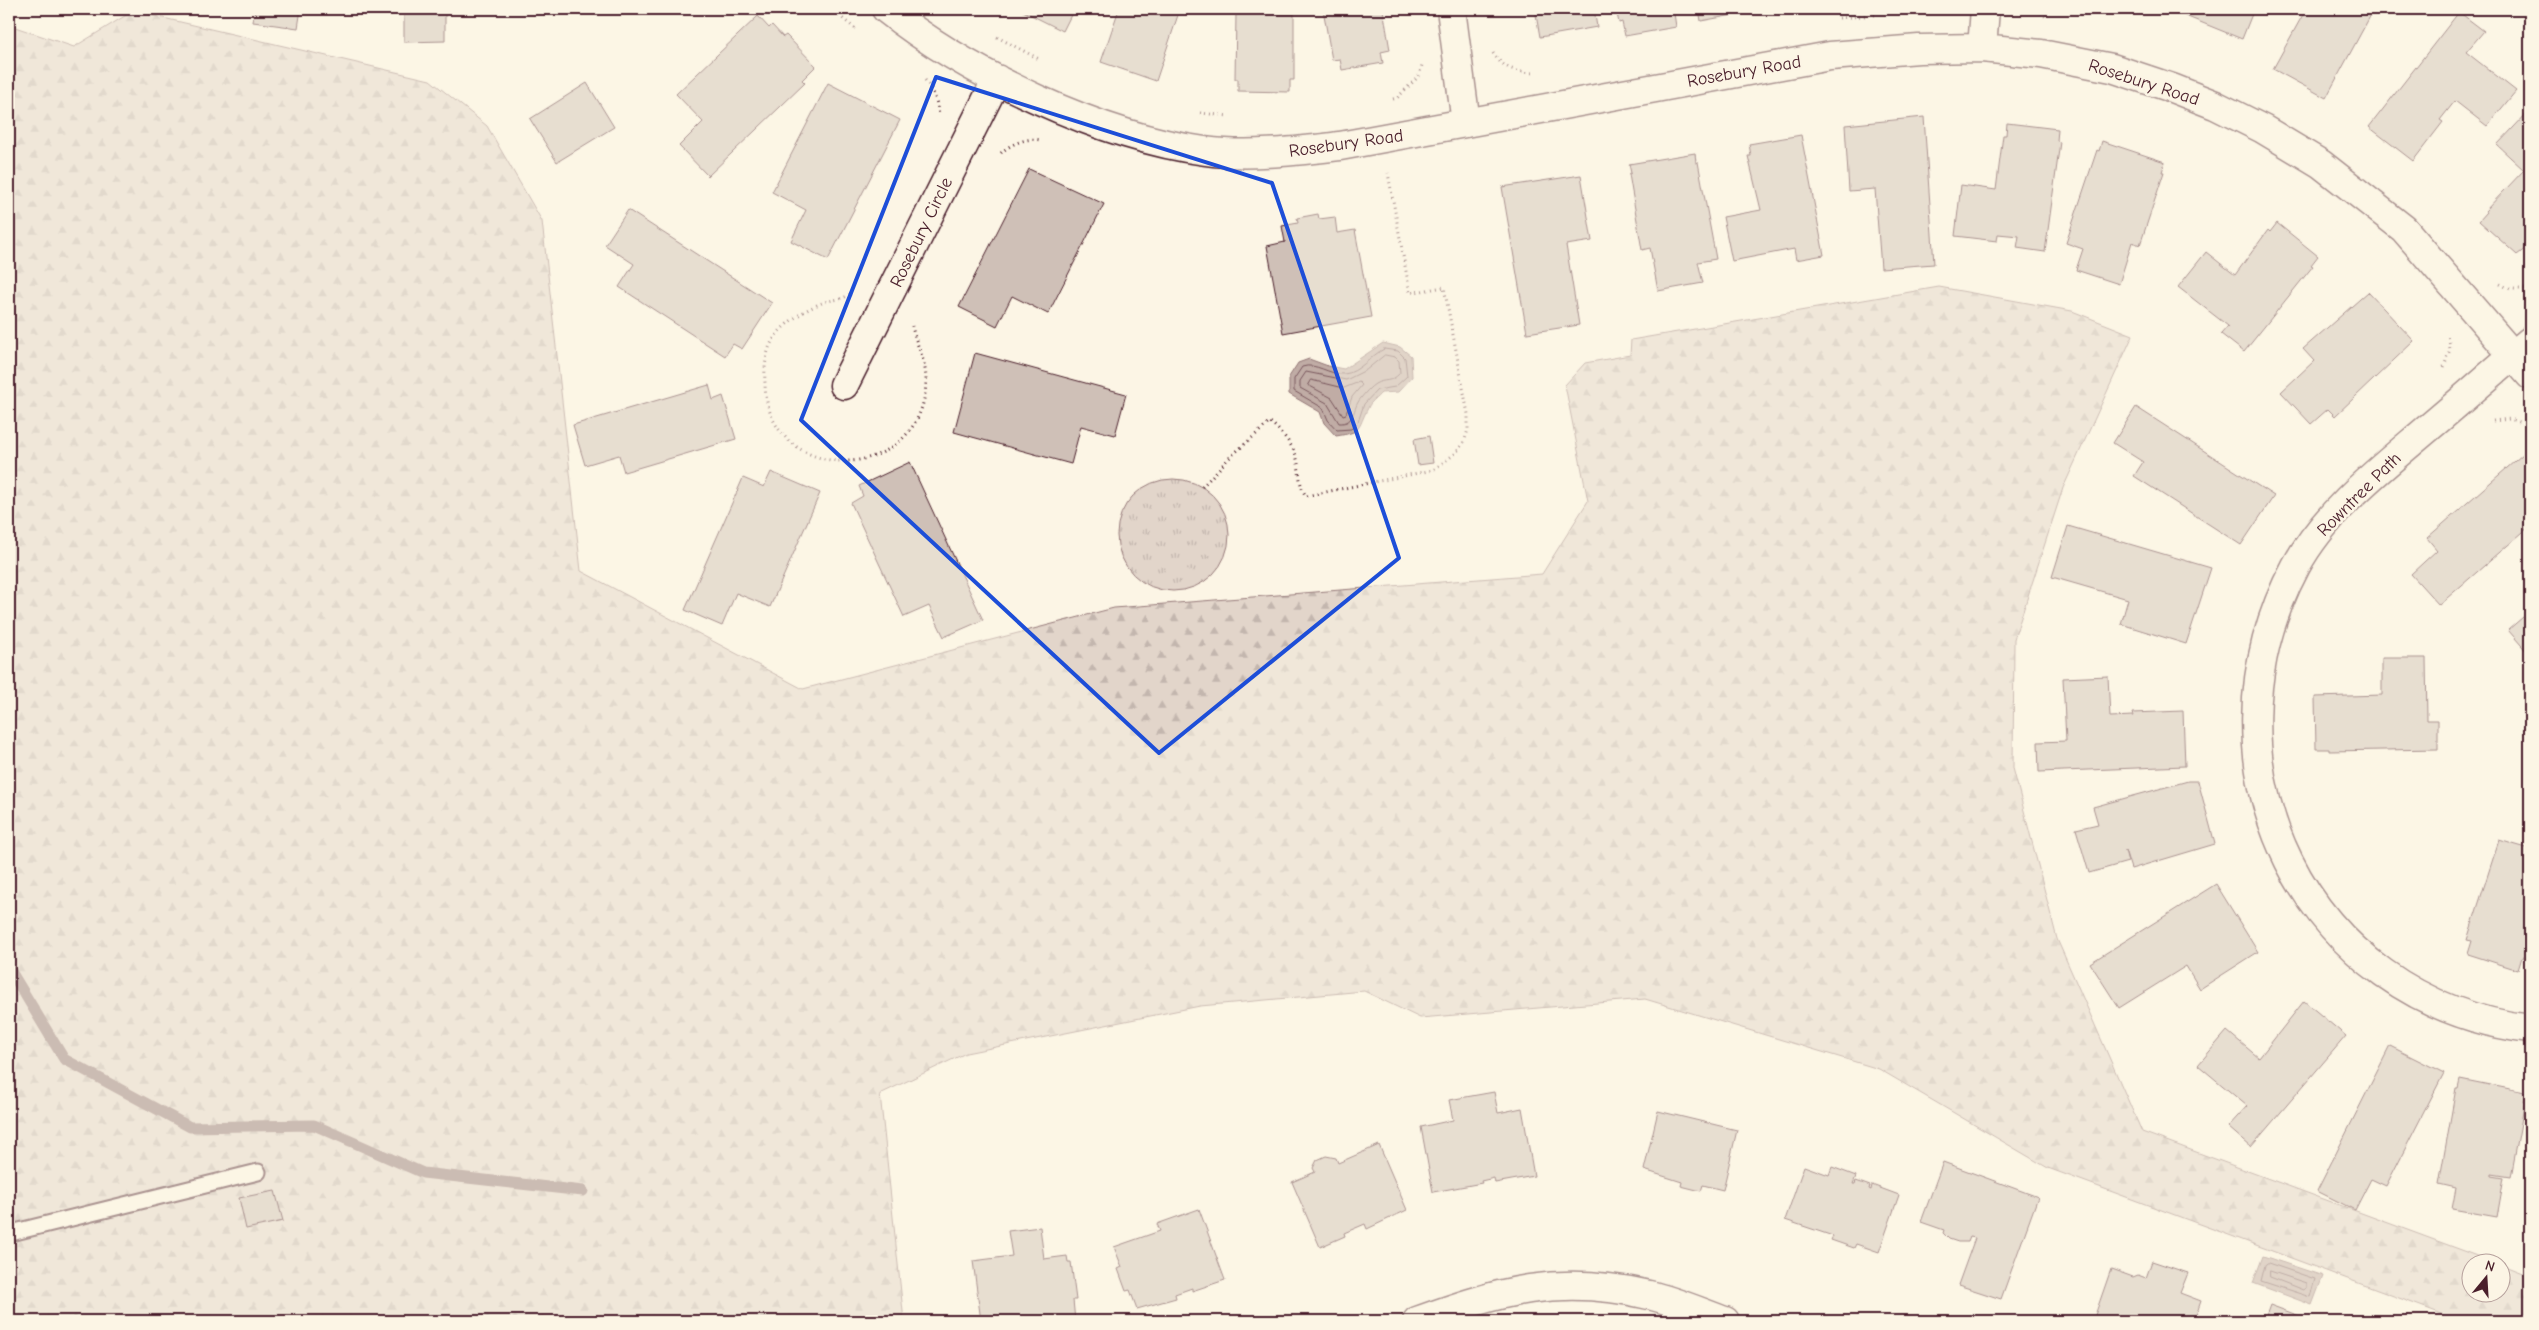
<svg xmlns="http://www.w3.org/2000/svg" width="2539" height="1330" viewBox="0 0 2539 1330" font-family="'Comic Neue',sans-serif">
<defs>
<pattern id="grass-tufts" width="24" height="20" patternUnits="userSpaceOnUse" patternTransform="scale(1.25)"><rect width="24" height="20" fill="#e2d5ca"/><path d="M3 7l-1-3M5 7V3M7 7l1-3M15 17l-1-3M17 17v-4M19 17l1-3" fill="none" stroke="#c3b6ae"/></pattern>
<pattern id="forest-firs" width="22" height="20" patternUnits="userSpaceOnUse" patternTransform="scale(1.25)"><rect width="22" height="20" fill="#e2d5ca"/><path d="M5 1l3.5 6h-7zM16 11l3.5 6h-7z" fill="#c3b6ae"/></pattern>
</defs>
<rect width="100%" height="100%" fill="#fcf5e5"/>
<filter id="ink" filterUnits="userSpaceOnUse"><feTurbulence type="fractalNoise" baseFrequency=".02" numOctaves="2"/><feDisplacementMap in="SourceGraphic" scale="10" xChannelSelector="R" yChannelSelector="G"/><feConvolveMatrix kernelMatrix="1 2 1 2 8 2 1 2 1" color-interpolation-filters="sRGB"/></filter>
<g filter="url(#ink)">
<path fill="url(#grass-tufts)" stroke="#967a7a" d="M1117 535a56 56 0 1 1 112 0a56 56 0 1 1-112 0Z"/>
<path fill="url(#forest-firs)" stroke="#967a7a" d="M133 11 430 80 487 126 542 221 581 571 803 689 1114 608 1542 574 1588 501 1565 385 1585 363 1630 355 1631 340 1939 287 2072 311 2133 335 2063 488 2014 639 2013 768 2057 939 2142 1132 2494 1262H2472V1292H2502V1265L2530 1276V1321H2461L2048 1168 1879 1069 1645 999 1420 1018 1364 991 1200 1006 966 1053 880 1094 904 1321H9V25L74 47Z"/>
<path fill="#c0aca5" stroke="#917474" d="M1383 343 1400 347 1411 356 1412 377 1398 392 1381 393C1377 398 1370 402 1368 408 1357 429 1363 432 1336 436L1324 423 1320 412 1289 394V377L1298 363 1309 359 1328 366 1344 369Z
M2263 1256 2323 1276 2312 1305 2253 1283Z"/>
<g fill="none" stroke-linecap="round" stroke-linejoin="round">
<path stroke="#79575c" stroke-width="1" d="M1384 349 1398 351 1405 358 1407 376 1395 387 1377 390 1364 404 1358 422 1351 429 1337 430 1328 420 1323 408 1294 391V379L1302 367C1316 362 1329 375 1344 374 1359 373 1371 355 1384 349Z
M1385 355 1395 357 1399 361 1400 373C1390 384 1385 378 1375 384 1370 387 1365 393 1361 398 1352 408 1356 424 1339 423L1327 403 1300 388V381L1306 372 1346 380 1366 370Z
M1311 380 1344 388 1359 382 1362 385 1352 397 1346 414 1343 415 1332 398 1308 385Z
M2268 1263 2315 1279 2310 1297 2261 1281 2265 1265Z
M2270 1271 2306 1283V1288L2303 1290 2270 1277Z"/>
<path stroke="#917474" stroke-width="11" d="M9 968 64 1059 190 1127 314 1125 423 1173 583 1191"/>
</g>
<path fill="#cfc0b7" stroke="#4a1f2b" d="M255 9H301L298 28 253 22Z
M404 9H445V41L404 42Z
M1019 9H1074L1063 31Z
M1119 9H1180L1156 81 1101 62Z
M1254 9H1277V14H1294V80H1290V92L1238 91V79H1235L1236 13 1254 14Z
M1323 9H1383L1390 50 1381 52 1383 63 1342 70 1340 59 1332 60Z
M1535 9H1594L1597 27 1540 37Z
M1616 9H1676L1677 12 1674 13 1676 27 1625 36 1622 22 1619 23Z
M1699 9H1760V10L1701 21Z
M2168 9H2254L2242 39Z
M2306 9H2374L2326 98 2273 69Z
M2459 12 2484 31 2466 52 2516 91 2487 126 2455 101 2440 120 2443 122 2413 161 2369 127Z
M758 16 769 28 772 25 783 37 786 35 816 66 802 80 805 83 708 176 679 146 703 122 676 94Z
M587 83 614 127 557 162 530 119Z
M828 83 900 120 828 260 791 241 806 210 772 192Z
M2530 110V245L2517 255 2479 221 2487 212 2485 211 2524 170 2497 145Z
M1924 117 1934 264 1881 268 1875 189 1849 191 1845 125Z
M2007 123 2058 129 2057 141 2060 142 2045 252 2017 248 2019 236 1998 234 1997 241 1955 236 1961 185 1996 190 2003 135H2006Z
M1801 135 1824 255 1796 260 1794 249 1732 261 1723 217 1761 210 1748 156H1751L1749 144Z
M2102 141 2165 162 2162 172H2164L2140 245 2132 242 2119 284 2076 270 2083 249 2066 243 2097 150 2099 151Z
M1695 153 1696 163 1698 162 1716 259 1698 262 1703 283 1658 291 1650 248 1642 250 1629 174 1631 173 1629 164Z
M1029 169 1104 204 1048 314 1012 296 997 326 959 307Z
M1581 175 1592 241 1566 245 1579 325 1527 333 1502 187Z
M628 210 772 303 742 349 733 344 725 356 619 287 634 264 605 245Z
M1318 214 1319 219 1335 217 1337 233 1355 230 1371 317 1283 333 1267 246 1285 242 1282 226 1298 223 1297 218Z
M2277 223 2318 256 2311 265 2313 266 2244 352 2221 334 2228 326 2178 287 2206 252 2235 275 2268 230 2270 232Z
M2368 292 2414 341 2335 416 2328 409 2311 424 2281 392 2314 361 2303 349Z
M975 353 1126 394 1115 435 1081 426 1071 464 954 432Z
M709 385 713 400 723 396 736 439 624 472 619 455 585 465 573 425Z
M2136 407 2274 496 2241 545 2134 476 2143 462 2113 443Z
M1429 436 1433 463 1418 465 1414 439Z
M2523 454 2530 462V526L2439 605 2411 574 2437 550 2427 538Z
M910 462 983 620 944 637 929 606 904 617 851 503 863 496 859 486Z
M771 472 820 493 770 607 736 593 722 626 685 610 743 478 764 487Z
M2068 526 2211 568 2186 644 2121 624 2128 599 2052 577Z
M2530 611V652L2528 653 2508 630Z
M2382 658H2426L2427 720H2438V749L2329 751V749H2316L2315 697 2382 695Z
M2108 676 2110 717 2134 716 2133 713 2183 711 2185 766 2039 772 2038 742 2066 741 2063 678Z
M2188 781H2198L2215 844 2131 869 2125 850 2128 862 2089 873 2076 829 2098 824 2093 807Z
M2499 840 2530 849V946L2527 958 2522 957 2518 970 2468 954 2472 941 2467 940Z
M2216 884 2258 952 2200 989 2186 966 2119 1008 2090 963Z
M2304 1001 2346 1036 2251 1147 2228 1127 2247 1106 2198 1065 2227 1031 2259 1058Z
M2390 1046 2444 1073 2386 1186 2371 1179 2355 1210 2317 1191Z
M2460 1079 2525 1092 2523 1101H2525L2511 1177 2492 1174V1176L2504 1178 2497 1217 2452 1209 2456 1188 2439 1184 2456 1088H2458Z
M1494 1092 1498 1113 1522 1108 1534 1176 1495 1183 1494 1178 1481 1181 1482 1183 1433 1192 1421 1127 1453 1120 1449 1100Z
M1658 1111 1737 1130 1723 1190 1703 1185 1701 1191 1681 1186 1682 1182 1644 1170Z
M1379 1145 1407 1210 1367 1229 1365 1224 1344 1233 1345 1236 1320 1247 1292 1182 1315 1172 1313 1168 1317 1160 1326 1156 1336 1158 1338 1163Z
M1943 1162 2038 1197 2001 1299 1958 1285 1975 1238 1970 1237 1968 1242H1958L1949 1239 1943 1233 1944 1230 1921 1222Z
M1804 1166 1829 1175 1832 1167 1856 1176 1853 1184H1855L1856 1181 1870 1186 1869 1189 1871 1190 1872 1185 1899 1195 1879 1252 1856 1244 1854 1248 1831 1240 1833 1236 1785 1220Z
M275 1191 283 1221 246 1229 239 1198Z
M1199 1209 1225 1280 1192 1291V1288L1175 1294 1176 1298 1137 1309 1130 1290 1126 1291 1118 1269 1122 1267 1114 1247 1160 1231 1157 1224Z
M1040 1227 1044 1259 1067 1256 1068 1262H1071L1076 1300H1073L1075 1321H981L973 1261 1012 1256 1008 1231Z
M2152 1261 2188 1273 2180 1293 2201 1301 2194 1321H2093L2111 1269 2133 1277 2138 1275 2146 1278Z
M2270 1305 2313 1321H2264Z
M2232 1315 2250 1321H2230Z"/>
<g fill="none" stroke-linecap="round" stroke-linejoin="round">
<defs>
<path id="lane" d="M9 1228 15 1232 258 1172"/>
<path id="street" d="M886 9C968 74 1101 137 1205 151 1249 157 1296 151 1340 146L1830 56 1919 49 1982 48 2041 54 2112 68 2172 88 2215 105 2263 129 2321 164 2404 229 2530 375
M1451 9 1466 123
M1982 48 1985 9
M2530 341C2495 370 2461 401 2426 430 2379 470 2326 511 2296 566 2190 763 2305 1002 2530 1029
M844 385 997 79
M1417 1321C1500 1291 1559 1274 1649 1295 1675 1301 1700 1312 1725 1321"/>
</defs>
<use href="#lane" stroke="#4a1f2b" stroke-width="19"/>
<use href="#street" stroke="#4a1f2b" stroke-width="31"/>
<path stroke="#4a1f2b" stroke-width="3" stroke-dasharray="1 4" stroke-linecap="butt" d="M831 9 858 31
M2037 9 2048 19
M1911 13 1927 9
M1839 18 1875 15
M997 37 1041 60
M1493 53C1503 69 1517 72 1535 73
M925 80C934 91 937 101 939 115
M1393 99 1397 98 1419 76 1422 65
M1200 113 1229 116
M1001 153C1010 144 1027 137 1040 140
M2500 284 2510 289H2530
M850 294C842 300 835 299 825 302 809 307 789 320 778 333 766 346 764 366 765 383 766 488 924 487 926 381 926 358 916 346 912 326
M2444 367 2450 349 2448 334
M2493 421 2510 419 2530 426
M1202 487 1229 458 1270 422C1279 429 1290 442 1295 453 1301 467 1297 483 1306 496L1433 470 1456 453 1464 442 1468 430V414L1444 287 1410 293 1388 173"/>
<use href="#lane" stroke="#fcf5e5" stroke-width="15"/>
<use href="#street" stroke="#fcf5e5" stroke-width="28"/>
</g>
</g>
<path d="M0 0H2539V1330H0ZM936 77 1272 183 1399 558 1159 753 801 420Z" fill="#fcf5e5" fill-opacity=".55" fill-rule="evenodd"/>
<path fill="none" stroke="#1d4ed8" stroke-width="4" stroke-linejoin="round" d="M936 77 1272 183 1399 558 1159 753 801 420Z"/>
<g text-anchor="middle" stroke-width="5" stroke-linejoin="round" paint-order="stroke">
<g font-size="18" fill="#4a1f2b" stroke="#fcf5e5">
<text transform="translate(1744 71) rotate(-10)" y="6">Rosebury Road</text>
<text transform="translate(2144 82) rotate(18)" y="6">Rosebury Road</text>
<text transform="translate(1346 143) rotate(-8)" y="6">Rosebury Road</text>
<text transform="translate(921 232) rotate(-64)" y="6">Rosebury Circle</text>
<text transform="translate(2359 494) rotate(-45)" y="6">Rowntree Path</text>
</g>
</g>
<rect width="2539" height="1330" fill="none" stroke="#fcf5e5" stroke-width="30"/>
<rect x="15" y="15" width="2509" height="1300" fill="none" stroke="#4a1f2b" stroke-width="2" filter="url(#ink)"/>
<g transform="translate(2486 1278) rotate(18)"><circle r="24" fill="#fcf5e5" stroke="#b59f9b"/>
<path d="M0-4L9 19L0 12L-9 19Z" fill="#4a1f2b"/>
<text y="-8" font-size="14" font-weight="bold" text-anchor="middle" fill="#4a1f2b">N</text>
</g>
</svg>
